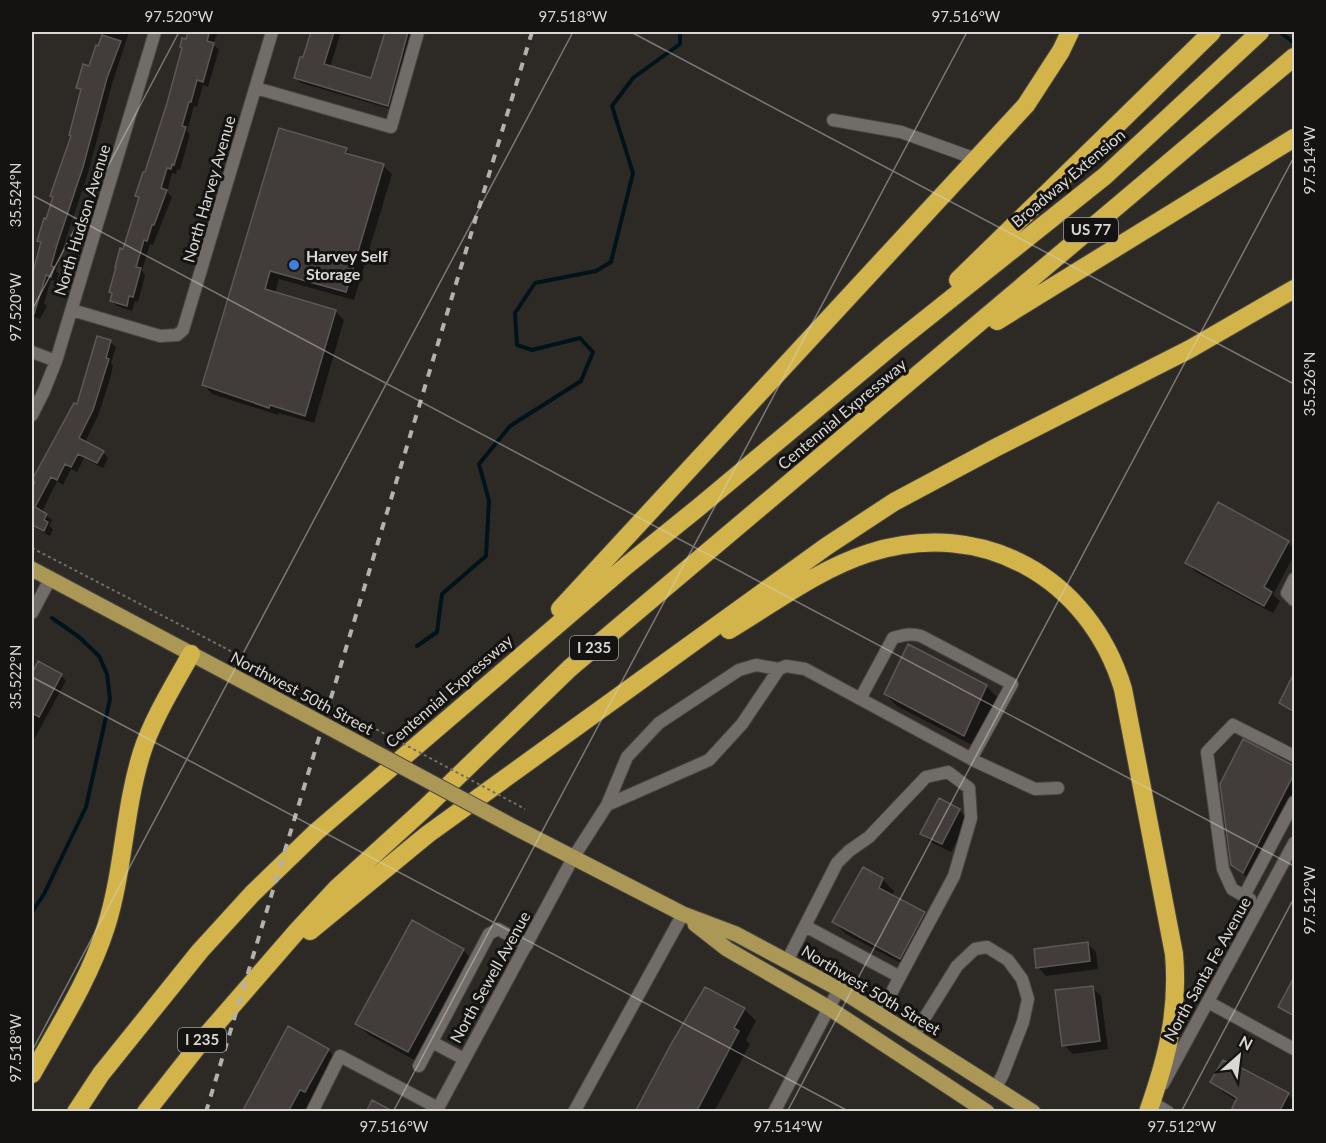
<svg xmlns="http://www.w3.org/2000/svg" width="1326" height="1143" viewBox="0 0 1326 1143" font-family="Lato,sans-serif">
<rect width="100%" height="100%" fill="#2d2a26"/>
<path fill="#0007" d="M104 32H129L112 84 88 173 62 251 56 271 59 274 57 281 51 280 44 303 47 306 40 319 33 316 32 319V282L42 244 39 241 47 221 54 198 52 196 72 137 82 91 78 87 99 48Z
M190 32H218L213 44 219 50 208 87 203 85 197 107 194 106 187 131 190 134 180 170 177 169 176 174 172 173 167 192 172 197 153 245 150 244 142 271 145 275 138 302 135 301 132 311 117 306 111 301 113 294 111 292 140 198 137 196 169 104Z
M312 32H341L330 67 372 80 386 32H415L394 110 301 83 296 78 304 59Z
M280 130 346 150 353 157 383 166 392 174 354 300 279 279 275 293 335 311 344 320 314 423 279 413 278 415 212 394 204 385Z
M110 342 116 347 111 363 113 365 110 379 98 416 85 442 103 452 108 458 103 468 84 458 77 472 71 469 63 485 57 481 42 512 52 520 49 526 53 529 50 536 32 526V490Z
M1288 542 1294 549V555L1273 595 1280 601 1273 613 1196 572 1187 563Z
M39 664 61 675 66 681 32 743V678Z
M1294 677V715L1281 703Z
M986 686 998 698 976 747 897 706 885 694Z
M1243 741 1294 768V808L1255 884 1232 865Z
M959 810 968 819 951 852 931 842 922 833Z
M882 879 894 891 892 896 924 913 936 925 912 969 846 934 834 922Z
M1087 943 1096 952 1098 969 1046 976 1038 967Z
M463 950 475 962 420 1063 369 1035 357 1024Z
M1294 980V1018L1280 1007Z
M1092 987 1101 996 1108 1049 1073 1054 1064 1045Z
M744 1009 756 1021 746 1040 750 1044 714 1112H637Z
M328 1050 340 1062 306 1112H244Z
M1212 1081 1288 1094 1294 1101V1112H1237L1234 1108 1237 1101 1224 1093Z"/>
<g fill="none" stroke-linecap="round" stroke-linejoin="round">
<path stroke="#00131b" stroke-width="4" d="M1280 32 1294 43
M417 646 437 632 442 594 486 556 489 501 479 464 510 426 581 381 593 352 580 338 532 350 517 345 515 313 535 283 596 271 611 262 633 173 612 106 633 78 680 44V32
M32 912 44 894 86 807 110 699 107 674 99 656 79 637 52 618"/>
</g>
<path fill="#423d3b" stroke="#5d5755" stroke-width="1.5" d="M188 32H199L209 34 207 41 214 43 203 82 197 80 191 102H189L182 126 186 127 174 165 172 164 171 169 167 168 161 188 167 190 154 225H152L147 241 144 240 136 267 141 268 133 297 129 296 127 306 110 301 112 293 109 292 116 267H115L120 248 123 249 137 204 139 197 135 196 143 172H145L167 103 182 48 180 47 182 38 186 39Z
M311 32H334L324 64 371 78 385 32H408L388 106 294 78 300 57H303Z
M102 35 121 41 107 78 83 167 57 245 51 266 54 267 51 277 46 275 34 314H32V276L41 242 37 241 44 218 46 219 53 197 50 196 71 136 69 135 81 89 76 88 83 64 89 66 96 45 98 46Z
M279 128 347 148 345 153 384 164 346 292 270 271 265 289 336 310 305 416 270 405 269 408 202 385Z
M97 336 111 340 106 358 109 359 93 410 79 438 104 451 97 463 78 454 71 467 65 464 57 480 51 477 35 507 47 514 44 520 48 522 44 531 32 525V488L35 482 32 480 74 403 77 404Z
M1218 502 1289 541 1264 587 1272 592 1264 606 1185 563Z
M908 644 987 685 964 736 884 694Z
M38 661 62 674 39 717 32 713V674Z
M1294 673V712L1279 703Z
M1243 739 1294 766V774L1243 873 1231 865 1220 784Z
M939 798 960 809 942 844 920 834Z
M863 867 883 878 879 888 925 912 900 959 832 922Z
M412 920 464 949 408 1052 355 1024Z
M1088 942 1090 961 1036 968 1034 949Z
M1294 977V1016L1278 1007Z
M1093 986 1100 1041 1062 1046 1055 990Z
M705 987 745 1008 734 1028 739 1031 696 1112H635L671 1044Z
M288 1026 329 1049 305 1092 300 1090 288 1112H242Z
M1223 1060 1235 1067 1236 1065 1289 1093 1279 1112H1238L1232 1108 1237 1098 1210 1082Z
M372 1100 394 1112H366Z"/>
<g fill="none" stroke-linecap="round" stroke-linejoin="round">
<defs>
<path id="minor" d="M256 88 391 127 418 32
M833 120 901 132 976 159
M72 310 160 336 177 335 183 330 272 32
M32 352 56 361
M32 415 44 391 56 361 155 32
M1294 579 1287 593 1294 600
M32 613 50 579
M860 699 893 638C903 635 910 633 921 636L1012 684 971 759
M607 805 627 757 659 723 739 670 756 665 779 669
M1244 896 1232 889 1223 869 1207 752 1233 725 1294 756
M1250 899 1244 896 1294 802
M805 926 900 977
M787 961 837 863 849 851 869 837 926 777 948 772 969 788 971 818 954 876 880 1014
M1208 1002 1294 1049
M914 1035 957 966 975 949 987 947 1008 960 1022 979 1028 999 1023 1022 1003 1074 995 1089
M432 1042 464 1059
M419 1066 489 934 498 929 527 945
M1163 1084 1294 843
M1153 1103 1168 1112
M312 1112 340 1056 438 1108
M436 1112 573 858 607 805 709 760 742 724 779 669 786 666 805 669 977 762 1035 789 1058 788
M574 1112 683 914
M774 1112 839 989"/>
<path id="major" d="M32 569 306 715
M514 827 683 914 736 934 839 989 1033 1112
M695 924 727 949 829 1008 987 1112"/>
<path id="highway" d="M958 280 1212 32
M997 321 1294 138
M560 609 1026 105 1061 51 1070 32
M729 630C774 603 819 569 869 553 982 517 1089 577 1123 689L1174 954C1179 1012 1167 1058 1148 1112
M310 931 428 834 827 546 894 502 995 448 1190 349 1294 289
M32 1074C59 1026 89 980 106 927 124 870 124 809 142 752 153 718 174 685 191 654
M76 1112 101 1074 200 951 252 894 316 832 626 566 699 507 893 345 1105 176 1260 32
M146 1112 205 1037 297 931 337 888 424 809 570 668 1294 57"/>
</defs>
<use href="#minor" stroke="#494642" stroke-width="14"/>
<use href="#major" stroke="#494642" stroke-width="17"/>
<use href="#highway" stroke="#494642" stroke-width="20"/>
<path stroke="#706e6a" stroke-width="2" stroke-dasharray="3 3" stroke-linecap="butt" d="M32 548 223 647"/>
<use href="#minor" stroke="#716c68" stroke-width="12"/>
<use href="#major" stroke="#ab9756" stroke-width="15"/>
<use href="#highway" stroke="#d2b44a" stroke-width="18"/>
<path stroke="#b3b1ae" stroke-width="4" stroke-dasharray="8 8" stroke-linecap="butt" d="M206 1112 532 32"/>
<defs>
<path id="major-bridge" d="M306 715 514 827"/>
</defs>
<use href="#major-bridge" stroke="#494642" stroke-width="17" stroke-linecap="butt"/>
<path stroke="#706e6a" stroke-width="2" stroke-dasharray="3 3" stroke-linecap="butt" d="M223 647 525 809"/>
<use href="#major-bridge" stroke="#ab9756" stroke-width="15"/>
</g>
<path fill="none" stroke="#dad8d5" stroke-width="1.5" stroke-opacity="0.45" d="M631 32 1294 384M32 195 1294 866M32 310 179 32M32 677 850 1112M32 1051 573 32M393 1112 967 32M787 1112 1294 157M1181 1112 1294 898"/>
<circle fill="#3f7fe0" stroke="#141311" stroke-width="2" cx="294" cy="265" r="6"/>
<g text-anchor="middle" stroke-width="6" stroke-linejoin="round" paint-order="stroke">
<g fill="#141311" stroke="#9f9d9a" stroke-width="1.5">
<rect x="1064" y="218" width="54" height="24" rx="4.5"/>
<rect x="570" y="636" width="48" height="24" rx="4.5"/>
<rect x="178" y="1028" width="48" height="24" rx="4.5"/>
</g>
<g font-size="15" font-weight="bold" fill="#dad8d5">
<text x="1091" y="235">US 77</text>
<text x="594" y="653">I 235</text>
<text x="202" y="1045">I 235</text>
</g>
<g font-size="16" fill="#dad8d5" stroke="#141311">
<text transform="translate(1068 178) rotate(-40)" y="6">Broadway Extension</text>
<text transform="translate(209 189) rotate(-74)" y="6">North Harvey Avenue</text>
<text transform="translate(82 220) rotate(-73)" y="6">North Hudson Avenue</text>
<text transform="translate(842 414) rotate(-40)" y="6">Centennial Expressway</text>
<text transform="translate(449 691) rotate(-41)" y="6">Centennial Expressway</text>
<text transform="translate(302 693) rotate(28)" y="6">Northwest 50th Street</text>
<text transform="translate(1207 969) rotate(-61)" y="6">North Santa Fe Avenue</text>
<text transform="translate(490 977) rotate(-61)" y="6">North Sewell Avenue</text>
<text transform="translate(871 990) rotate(31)" y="6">Northwest 50th Street</text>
</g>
<g font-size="16" font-weight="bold" fill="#dad8d5" stroke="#141311" text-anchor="start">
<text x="306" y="262">Harvey Self<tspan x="306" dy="18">Storage</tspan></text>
</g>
</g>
<rect width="1326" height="1143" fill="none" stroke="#141311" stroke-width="66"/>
<g transform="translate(1239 1056) rotate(28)" stroke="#141311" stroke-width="4.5" paint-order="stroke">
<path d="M0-4.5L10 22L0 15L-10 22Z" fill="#dad8d5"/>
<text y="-9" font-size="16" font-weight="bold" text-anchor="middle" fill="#dad8d5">N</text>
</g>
<rect x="33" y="33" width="1260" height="1077" fill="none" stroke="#dad8d5" stroke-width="2"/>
<g font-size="15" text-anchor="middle" fill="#dad8d5">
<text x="179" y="22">97.520°W</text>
<text x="573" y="22">97.518°W</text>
<text x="966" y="22">97.516°W</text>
<text transform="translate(1310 160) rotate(-90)" y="5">97.514°W</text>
<text transform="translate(16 195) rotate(-90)" y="5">35.524°N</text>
<text transform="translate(16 307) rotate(-90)" y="5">97.520°W</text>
<text transform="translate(1310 384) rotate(-90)" y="5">35.526°N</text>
<text transform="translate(16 677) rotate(-90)" y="5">35.522°N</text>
<text transform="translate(1310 900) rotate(-90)" y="5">97.512°W</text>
<text transform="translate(16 1048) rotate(-90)" y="5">97.518°W</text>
<text x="394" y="1132">97.516°W</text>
<text x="788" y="1132">97.514°W</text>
<text x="1182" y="1132">97.512°W</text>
</g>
</svg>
